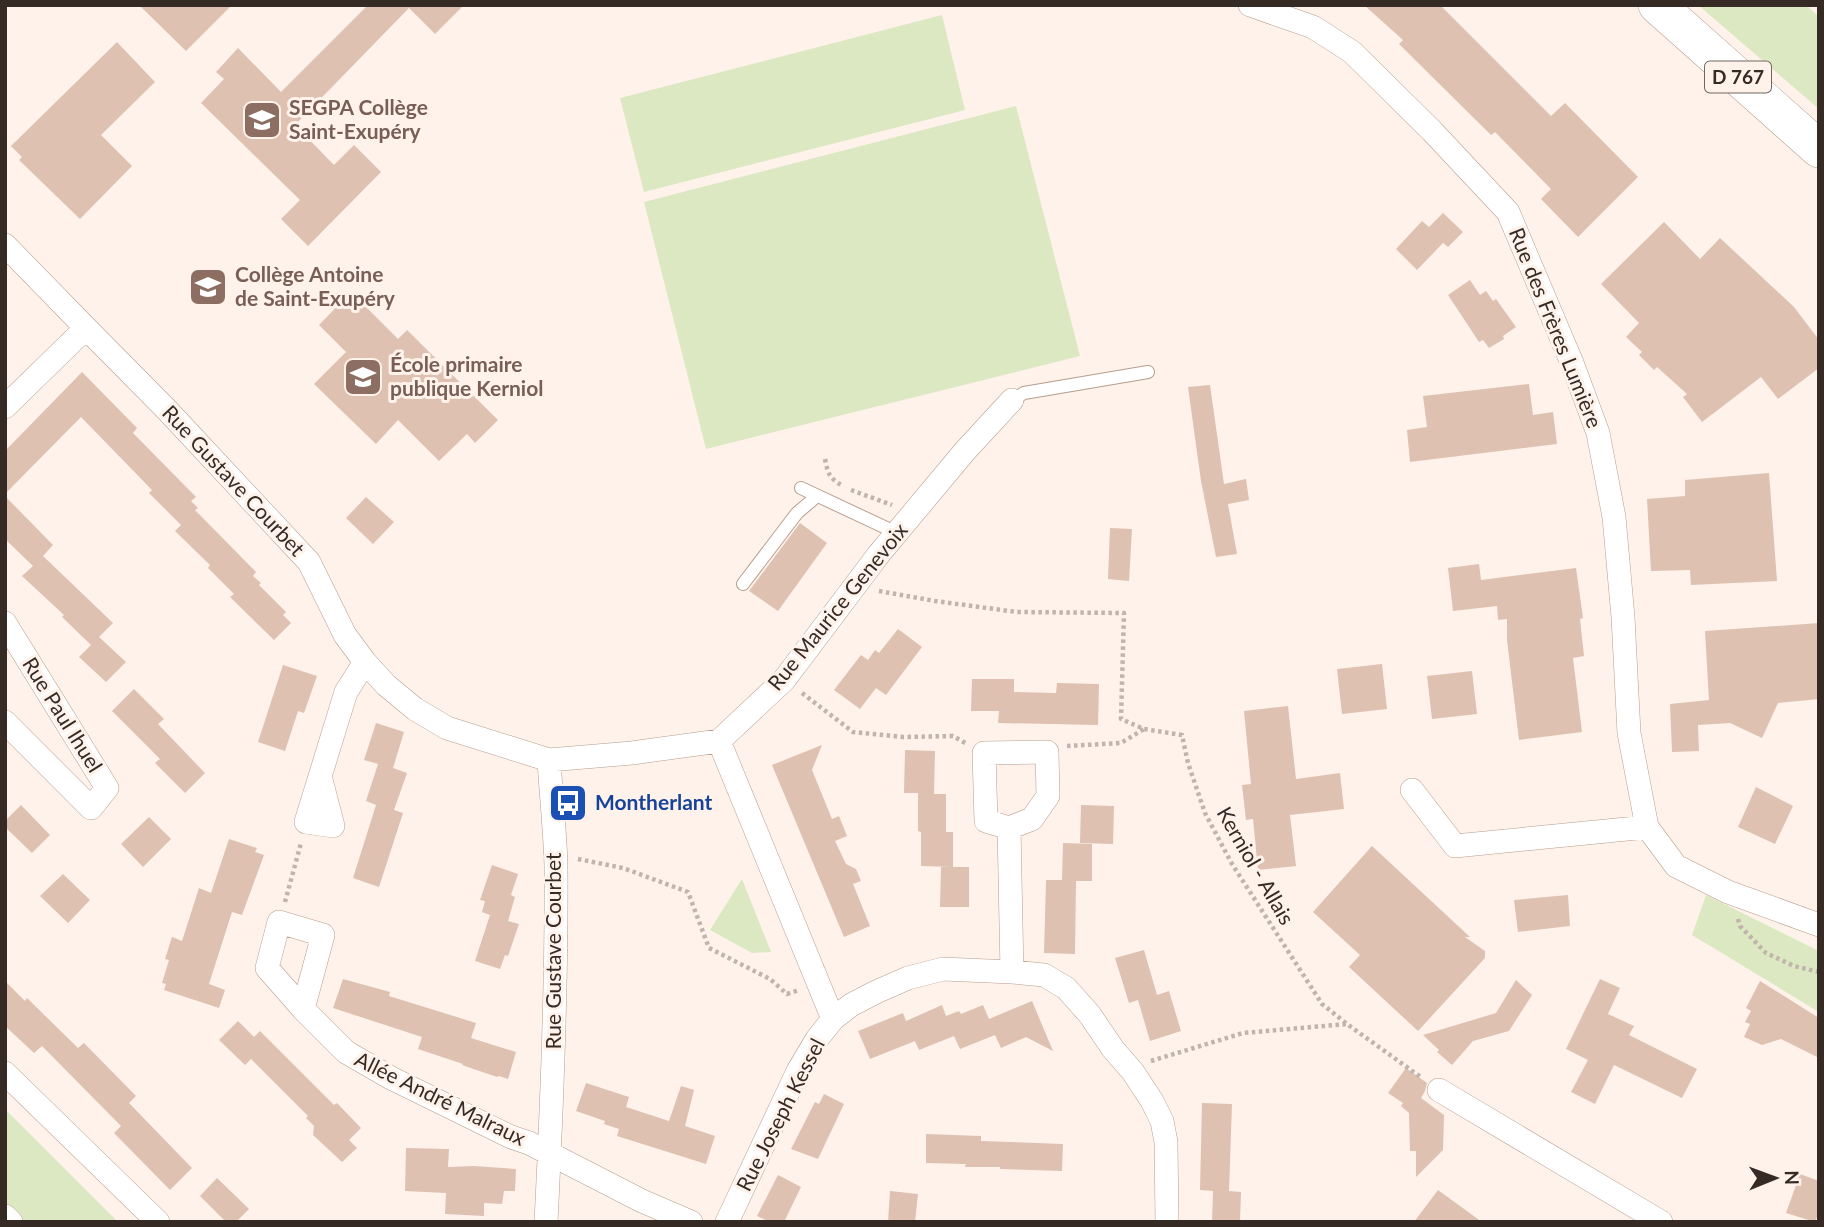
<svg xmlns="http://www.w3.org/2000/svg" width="1824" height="1227" viewBox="0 0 1824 1227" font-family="Lato,sans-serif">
<rect width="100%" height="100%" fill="#fef2eb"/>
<path fill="#dce8c2" d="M1698 5H1806L1819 17V109Z
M942 15 965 110 644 192 620 98Z
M1016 106 1080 356 706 449 644 202Z
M742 879 771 952 752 953 710 930Z
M1706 895 1819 951V1012L1692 935Z
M5 1109 118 1222H21L5 1206Z"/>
<path fill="#dec1b0" d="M139 5H232L186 51Z
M368 5H464L435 34 409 8 295 125 334 165 354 145 381 172 308 246 281 219 300 200 201 103 224 79 216 72 238 48 281 92Z
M1364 5H1440L1551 116 1565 103 1638 177 1578 237 1541 199 1551 189 1495 132 1491 135 1399 44 1403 40Z
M117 42 155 82 101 135 132 166 80 219 19 160 22 157 11 146Z
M1443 213 1463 232 1448 247 1443 243 1417 270 1396 249 1422 221 1429 227Z
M1664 222 1700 259 1720 238 1794 307 1819 340V368L1778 399 1761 377 1702 422 1683 397 1687 394 1657 367 1654 370 1639 355 1642 352 1626 337 1639 323 1601 284Z
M1470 280 1480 295 1486 291 1493 301 1496 299 1516 327 1503 336 1504 339 1489 348 1483 340 1479 342 1448 295Z
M351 292 398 339 407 330 498 420 475 443 467 434 439 461 398 420 376 444 314 384 346 352 319 325Z
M82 372 137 428 133 433 196 497 191 501 198 508 195 510 256 572 253 576 261 583 259 585 286 612 283 615 291 623 274 640 230 597 234 594 208 568 210 565 175 531 181 525 149 493 152 490 81 417 5 494V451Z
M1529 384 1533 415 1553 412 1557 444 1410 462 1407 430 1427 427 1423 396Z
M1210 385 1224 484 1246 479 1249 500 1228 504 1237 554 1216 557 1201 481 1188 387Z
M1769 473 1777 581 1691 585 1690 570 1651 571 1647 499 1685 496V480Z
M5 496 53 545 43 556 113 623 91 645 62 617 64 615 22 576 33 566 5 539Z
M366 497 394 522 373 544 346 518Z
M800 523 827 543 778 611 749 591Z
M1110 528 1132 529 1129 581 1108 579Z
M1479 564 1481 580 1576 568 1583 618 1580 619 1584 656 1573 658 1582 732 1519 740 1507 640V619L1498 620 1497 606 1453 611 1448 568Z
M1819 623V699L1778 703 1762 738 1730 723 1698 725 1699 751 1672 752 1670 704 1709 700 1705 631Z
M898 629 922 647 886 695 876 688 860 709 834 690 861 655 868 660 875 650 879 653Z
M99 637 126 662 106 682 79 657Z
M1382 664 1387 709 1342 714 1337 669Z
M283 665 317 676 304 713 298 711 285 751 258 742Z
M1472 671 1477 714 1432 719 1427 676Z
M972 679H1014V692L1056 693 1057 683 1099 684 1098 725 998 723 999 711H971Z
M134 689 164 719 158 724 205 773 185 793 155 763 160 759 112 711Z
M1288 706 1296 779 1340 773 1344 809 1290 815 1296 866 1258 870 1253 819 1246 820 1242 785 1251 784 1244 711Z
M376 723 404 732 393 768 407 773 394 810 403 813 379 887 353 878 376 805 366 801 378 764 364 760Z
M822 745 812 770 832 819 839 816 847 836 835 841 846 864 856 869 861 881 853 884 870 926 844 937 772 765Z
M905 750 935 751 934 794H946V832H953V867L921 866V832L918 831V793H904Z
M1756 787 1793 806 1775 844 1738 827Z
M21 805 50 835 32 853 5 827V821Z
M1081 805 1114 806 1113 844 1080 843Z
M149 817 171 839 143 867 121 844Z
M229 839 257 848 255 852 264 855 242 915 232 912 209 984 225 990 219 1008 164 990 166 984 162 983 169 960 165 959 172 937 182 941 199 888 211 893Z
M1063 843 1092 844V881H1076L1075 954 1044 953 1046 880H1062Z
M1372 846 1470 937H1465L1485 951V958L1418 1031 1349 967 1360 955 1313 912Z
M492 865 518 874 511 895 515 897 508 921 519 924 508 956 505 955 500 969 475 961 490 915 482 912 485 901 480 900Z
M941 867H969V907H940Z
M63 874 90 900 68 923 40 896Z
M1568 895 1570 926 1518 932 1514 900Z
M1144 950 1157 995 1169 991 1181 1031 1150 1041 1138 1000 1129 1003 1115 958Z
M343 979 390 992 389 996 476 1023 471 1038 516 1052 508 1079 499 1076 497 1077 462 1065 463 1064 418 1049 422 1037 333 1008Z
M1600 979 1620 988 1608 1014 1634 1026 1629 1035 1697 1069 1682 1098 1614 1065 1595 1104 1571 1092 1588 1060 1566 1049Z
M1516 980 1532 995 1509 1031 1473 1041 1452 1065 1437 1052 1439 1050 1423 1035 1496 1013Z
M5 981 25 1001 27 998 78 1048 84 1043 136 1096 129 1103 192 1168 170 1190 114 1133 121 1126 42 1046 34 1053 5 1026Z
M1760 981 1819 1018V1058L1781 1039 1762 1045 1744 1037 1750 1024 1745 1022 1751 1011 1746 1008Z
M1032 1001 1053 1051 1026 1037 1001 1048 995 1035 960 1049 954 1036 919 1050 915 1041 870 1059 858 1031 903 1013 906 1021 942 1005 946 1016 959 1011 961 1014 983 1005 989 1019Z
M238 1021 254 1037 260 1031 334 1105 337 1103 361 1128 349 1140 357 1148 342 1162 313 1135 314 1126 306 1118 308 1116 251 1059 245 1065 219 1040Z
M1406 1068 1427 1083 1425 1091 1421 1098 1444 1115 1443 1150 1416 1177V1151H1410L1409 1113 1401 1106 1403 1103 1388 1093Z
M586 1083 629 1097 626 1107 669 1121 681 1086 694 1090 685 1126 715 1136 706 1164 617 1136 619 1129 604 1124 605 1121 576 1111Z
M824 1094 844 1104 818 1159 791 1149 815 1102 819 1104Z
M1202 1103 1232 1104 1229 1191 1241 1192 1240 1222H1212L1213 1191 1200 1190Z
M926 1134 981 1136V1141L1063 1144 1062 1171 1000 1169V1167H965L966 1164 926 1163Z
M406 1148 449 1149 448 1167 474 1166 516 1169 515 1191H504L502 1204 484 1203V1216L445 1214 446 1193 405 1191Z
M1800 1174 1819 1181V1212L1815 1222 1786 1213Z
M778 1175 801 1187 784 1222H770L757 1216Z
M217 1178 249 1209 236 1222H226L200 1196Z
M1438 1190 1482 1222H1414Z
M890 1191 918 1194 915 1222H888Z"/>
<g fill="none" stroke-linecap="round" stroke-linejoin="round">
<defs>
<path id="service" d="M1012 400 1024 393 1148 372
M801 488 897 533
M743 584 797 513 817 496"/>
<path id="minor" d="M1250 5 1313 27 1352 52 1432 131 1508 212 1572 363 1598 433 1614 517 1623 617 1629 733 1647 827 1676 866 1728 892 1819 925
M5 245 86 328 168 411 309 562 345 635 365 662 386 685 415 709 447 728 549 760C551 795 555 830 556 866 557 984 552 1103 546 1222
M5 407 86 328
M5 623 107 788 91 808 5 722
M1047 752 1048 796 1032 819 1009 828 986 821 984 753Z
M549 760 632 753 719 741
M320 776 333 826 306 822 346 692 365 662
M1412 790 1455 846 1647 827
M1009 828 1012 972
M303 1009 323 935 279 922 267 968 303 1009 346 1052 391 1078 511 1137 529 1143 642 1201 691 1222
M833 1019 719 741 784 680 879 554 965 451 1012 400
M5 1073 158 1222
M1439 1090 1661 1222
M5 1216 11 1222
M727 1222 798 1071 817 1039 833 1019 851 1005 876 992 908 978 943 969 1012 972 1044 975 1066 988 1090 1015 1113 1049 1133 1072 1152 1101 1162 1121 1166 1142 1167 1222"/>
<path id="primary" d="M1657 5 1819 149"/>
</defs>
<use href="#service" stroke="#b89d8c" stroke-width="14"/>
<use href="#minor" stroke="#b89d8c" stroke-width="24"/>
<use href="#primary" stroke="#b89d8c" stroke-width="38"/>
<path stroke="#c0b4ad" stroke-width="4.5" stroke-dasharray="3.5 3.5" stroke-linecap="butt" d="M825 459C828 474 829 478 843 486
M851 490 892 505
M879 591 935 601 1017 612 1124 613 1121 719 1144 729 1182 735 1188 763 1205 813 1232 864 1322 1004 1347 1024 1422 1078
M802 693 853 732 903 737 953 736 967 744
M1067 746 1121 743 1144 729
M578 859 623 868 688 892 709 948 770 979 787 994 799 990
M285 902 301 843
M1738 919 1740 926 1766 953 1794 966 1819 972
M1151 1061 1243 1033 1347 1024"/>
<use href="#service" stroke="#fff" stroke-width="12"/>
<use href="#minor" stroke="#fff" stroke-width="23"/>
<use href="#primary" stroke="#fff" stroke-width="37"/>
</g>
<defs>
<symbol id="school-square" viewBox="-11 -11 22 22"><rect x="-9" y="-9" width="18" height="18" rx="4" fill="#8d6e63" stroke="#fef2eb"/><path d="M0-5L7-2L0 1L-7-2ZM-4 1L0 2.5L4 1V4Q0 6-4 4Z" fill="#fff"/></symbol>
<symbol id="bus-square" viewBox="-11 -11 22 22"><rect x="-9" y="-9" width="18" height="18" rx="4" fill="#1a4fb4" stroke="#fef2eb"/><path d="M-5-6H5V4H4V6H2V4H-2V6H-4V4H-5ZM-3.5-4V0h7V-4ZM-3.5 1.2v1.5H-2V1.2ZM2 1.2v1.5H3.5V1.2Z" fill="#fff"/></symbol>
</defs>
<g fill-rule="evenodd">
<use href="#school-square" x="240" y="98" width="44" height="44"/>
<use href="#school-square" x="186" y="265" width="44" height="44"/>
<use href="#school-square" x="341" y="355" width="44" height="44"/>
<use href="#bus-square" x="546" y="781" width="44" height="44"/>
</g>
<g text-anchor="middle" stroke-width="6" stroke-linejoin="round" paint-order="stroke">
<rect fill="#fef2eb" stroke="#726760" stroke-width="2" x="1705" y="61.5" width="66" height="31" rx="5"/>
<g font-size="19" font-weight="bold" fill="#362b24">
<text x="1738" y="84">D 767</text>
</g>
<g font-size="21" font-weight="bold" fill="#785e54" stroke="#fef2eb" text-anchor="start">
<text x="289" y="115">SEGPA Collège<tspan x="289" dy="24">Saint-Exupéry</tspan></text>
<text x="235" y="282">Collège Antoine<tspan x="235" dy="24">de Saint-Exupéry</tspan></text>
<text x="390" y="372">École primaire<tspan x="390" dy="24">publique Kerniol</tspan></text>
</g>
<g font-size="21" fill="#362b24" stroke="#fef2eb">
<text transform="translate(1555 328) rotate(68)" y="7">Rue des Frères Lumière</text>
<text transform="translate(233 481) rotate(47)" y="7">Rue Gustave Courbet</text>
<text transform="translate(838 607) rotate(-51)" y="7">Rue Maurice Genevoix</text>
<text transform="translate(62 715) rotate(58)" y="7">Rue Paul Ihuel</text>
<text transform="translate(1255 866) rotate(60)" y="7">Kerniol - Allais</text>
<text transform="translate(554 951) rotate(-90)" y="7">Rue Gustave Courbet</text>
<text transform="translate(440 1099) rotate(26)" y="7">Allée André Malraux</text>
<text transform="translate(781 1115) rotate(-63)" y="7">Rue Joseph Kessel</text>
</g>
<g font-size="21" font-weight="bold" fill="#164399" stroke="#fef2eb" text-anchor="start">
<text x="595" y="810">Montherlant</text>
</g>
</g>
<rect width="1824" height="1227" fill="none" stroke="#362b24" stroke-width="14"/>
<g transform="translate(1775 1178) rotate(89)" stroke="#fef2eb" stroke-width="5" paint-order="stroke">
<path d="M0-5L12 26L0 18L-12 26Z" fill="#362b24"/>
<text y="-10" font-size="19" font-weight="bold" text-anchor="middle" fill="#362b24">N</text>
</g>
</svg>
